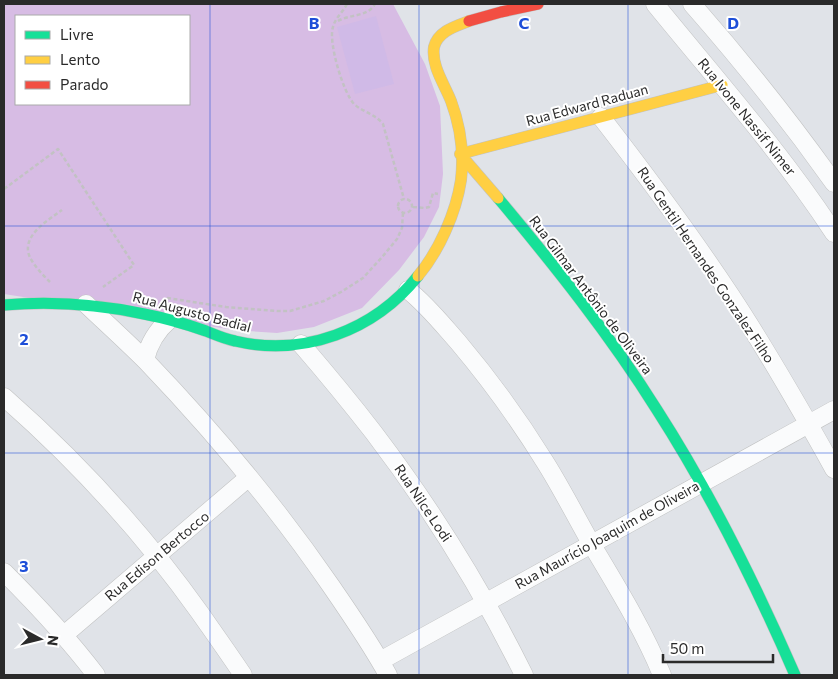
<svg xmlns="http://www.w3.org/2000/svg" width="838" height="679" viewBox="0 0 838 679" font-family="Commissioner,sans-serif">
<rect width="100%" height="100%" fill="#e0e3e8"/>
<path fill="#d7bce4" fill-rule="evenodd" d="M4 4H393L425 64 440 106 443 174 439 207 424 237 399 270 362 308 314 327 277 333 234 330 4 294ZM16 16H189V104H16Z"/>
<path fill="#d0bae7" d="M376 16 394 84 355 94 337 27Z"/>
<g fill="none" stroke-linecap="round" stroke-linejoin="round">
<defs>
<path id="street" d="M655 4C716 79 781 152 834 233
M692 4C742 61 790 121 834 183
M601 117C646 175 690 234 731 296 768 352 801 410 834 469
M408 290C427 305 442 324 458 342 490 380 519 420 545 462 562 489 576 517 592 545 617 587 643 629 662 675
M86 304C106 323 127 342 146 361 213 431 276 506 331 586 351 615 371 644 388 675
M301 344C326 373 350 402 374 433 431 508 482 590 524 675
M145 360C149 343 156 331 169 320
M4 397C77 461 143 533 200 613 214 633 229 654 243 675
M4 572C37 605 68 638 96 675
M64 635 249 477
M380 661 834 410"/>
<path id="fast" d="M498 198C555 266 610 335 657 410 711 494 755 583 795 675
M4 305C52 301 97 304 144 314 165 318 186 324 206 331 216 335 225 339 235 341 303 357 374 331 418 276"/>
<path id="slow" d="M498 198 460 154 722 85
M418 276C439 251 456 213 461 180 464 154 460 125 451 101 445 85 431 66 434 47 438 31 456 26 469 21"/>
<path id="jam" d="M469 21 501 12 538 4"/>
</defs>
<use href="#street" stroke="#c1c2c2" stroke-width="19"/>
<use href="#fast" stroke="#c1c2c2" stroke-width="12"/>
<use href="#slow" stroke="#c1c2c2" stroke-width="12"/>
<use href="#jam" stroke="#c1c2c2" stroke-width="12"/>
<path stroke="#c2c2c3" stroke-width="2.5" stroke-dasharray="4 2.5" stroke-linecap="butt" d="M347 4C343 12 335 18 333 27 328 42 343 92 354 104 363 112 375 114 383 124L404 199
M338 21C350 14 368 17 375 4
M4 189 58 149 134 265 103 287
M398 206a7 7 0 1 1 14 0a7 7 0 1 1-14 0Z
M413 207 425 208 429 207 433 193 438 194
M50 282C44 276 37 269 32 261 17 238 47 221 62 210
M167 298 226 307 277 311H290L324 301 341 292 363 278 383 256 397 239 402 228 403 213"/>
<use href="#street" stroke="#fafbfc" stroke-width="18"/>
<use href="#fast" stroke="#16e098" stroke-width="11"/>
<use href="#slow" stroke="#ffcf43" stroke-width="11"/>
<use href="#jam" stroke="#f24e42" stroke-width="11"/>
</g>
<path fill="none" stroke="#1d4ed8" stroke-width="1" stroke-opacity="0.55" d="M210 4V675M419 4V675M628 4V675M4 226H834M4 453H834"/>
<g text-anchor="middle" stroke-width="4" stroke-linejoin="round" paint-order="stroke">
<g font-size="14" fill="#2a2a2a" stroke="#fff">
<text transform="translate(587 105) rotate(-15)" y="5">Rua Edward Raduan</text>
<text transform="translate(747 117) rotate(51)" y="5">Rua Ivone Nassif Nimer</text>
<text transform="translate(706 265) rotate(56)" y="5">Rua Gentil Hernandes Gonzalez Filho</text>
<text transform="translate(591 295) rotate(53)" y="5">Rua Gilmar Antônio de Oliveira</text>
<text transform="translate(192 312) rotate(15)" y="5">Rua Augusto Badial</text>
<text transform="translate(423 503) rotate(56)" y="5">Rua Nilce Lodi</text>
<text transform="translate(607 535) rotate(-29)" y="5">Rua Maurício Joaquim de Oliveira</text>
<text transform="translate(157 556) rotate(-40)" y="5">Rua Edison Bertocco</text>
</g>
</g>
<g font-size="16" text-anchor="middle" font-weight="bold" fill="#1d4ed8" stroke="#fff" stroke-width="4" stroke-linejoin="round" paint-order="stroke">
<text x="314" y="29">B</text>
<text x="524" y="29">C</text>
<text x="733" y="29">D</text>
<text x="24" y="345">2</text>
<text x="24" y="572">3</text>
</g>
<rect width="838" height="679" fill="none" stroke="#2a2a2a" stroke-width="10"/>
<rect x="15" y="15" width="175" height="90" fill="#ffffff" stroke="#aaaaaa"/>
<rect x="25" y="31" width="25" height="8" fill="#16e098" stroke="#aaaaaa"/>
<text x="60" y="40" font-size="15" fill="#2a2a2a">Livre</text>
<rect x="25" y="56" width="25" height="8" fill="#ffcf43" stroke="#aaaaaa"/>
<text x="60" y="65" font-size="15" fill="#2a2a2a">Lento</text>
<rect x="25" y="81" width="25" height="8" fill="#f24e42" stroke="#aaaaaa"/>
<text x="60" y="90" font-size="15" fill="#2a2a2a">Parado</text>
<g transform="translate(40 639) rotate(97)" stroke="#ffffff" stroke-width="4" paint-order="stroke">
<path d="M0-4L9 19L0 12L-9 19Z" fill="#2a2a2a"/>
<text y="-8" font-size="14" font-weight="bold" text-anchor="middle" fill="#2a2a2a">N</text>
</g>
<path d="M663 654v8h110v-8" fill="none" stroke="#2a2a2a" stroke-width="2.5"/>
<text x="670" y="654" font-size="15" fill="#2a2a2a" stroke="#ffffff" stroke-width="4" paint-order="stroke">50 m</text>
</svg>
